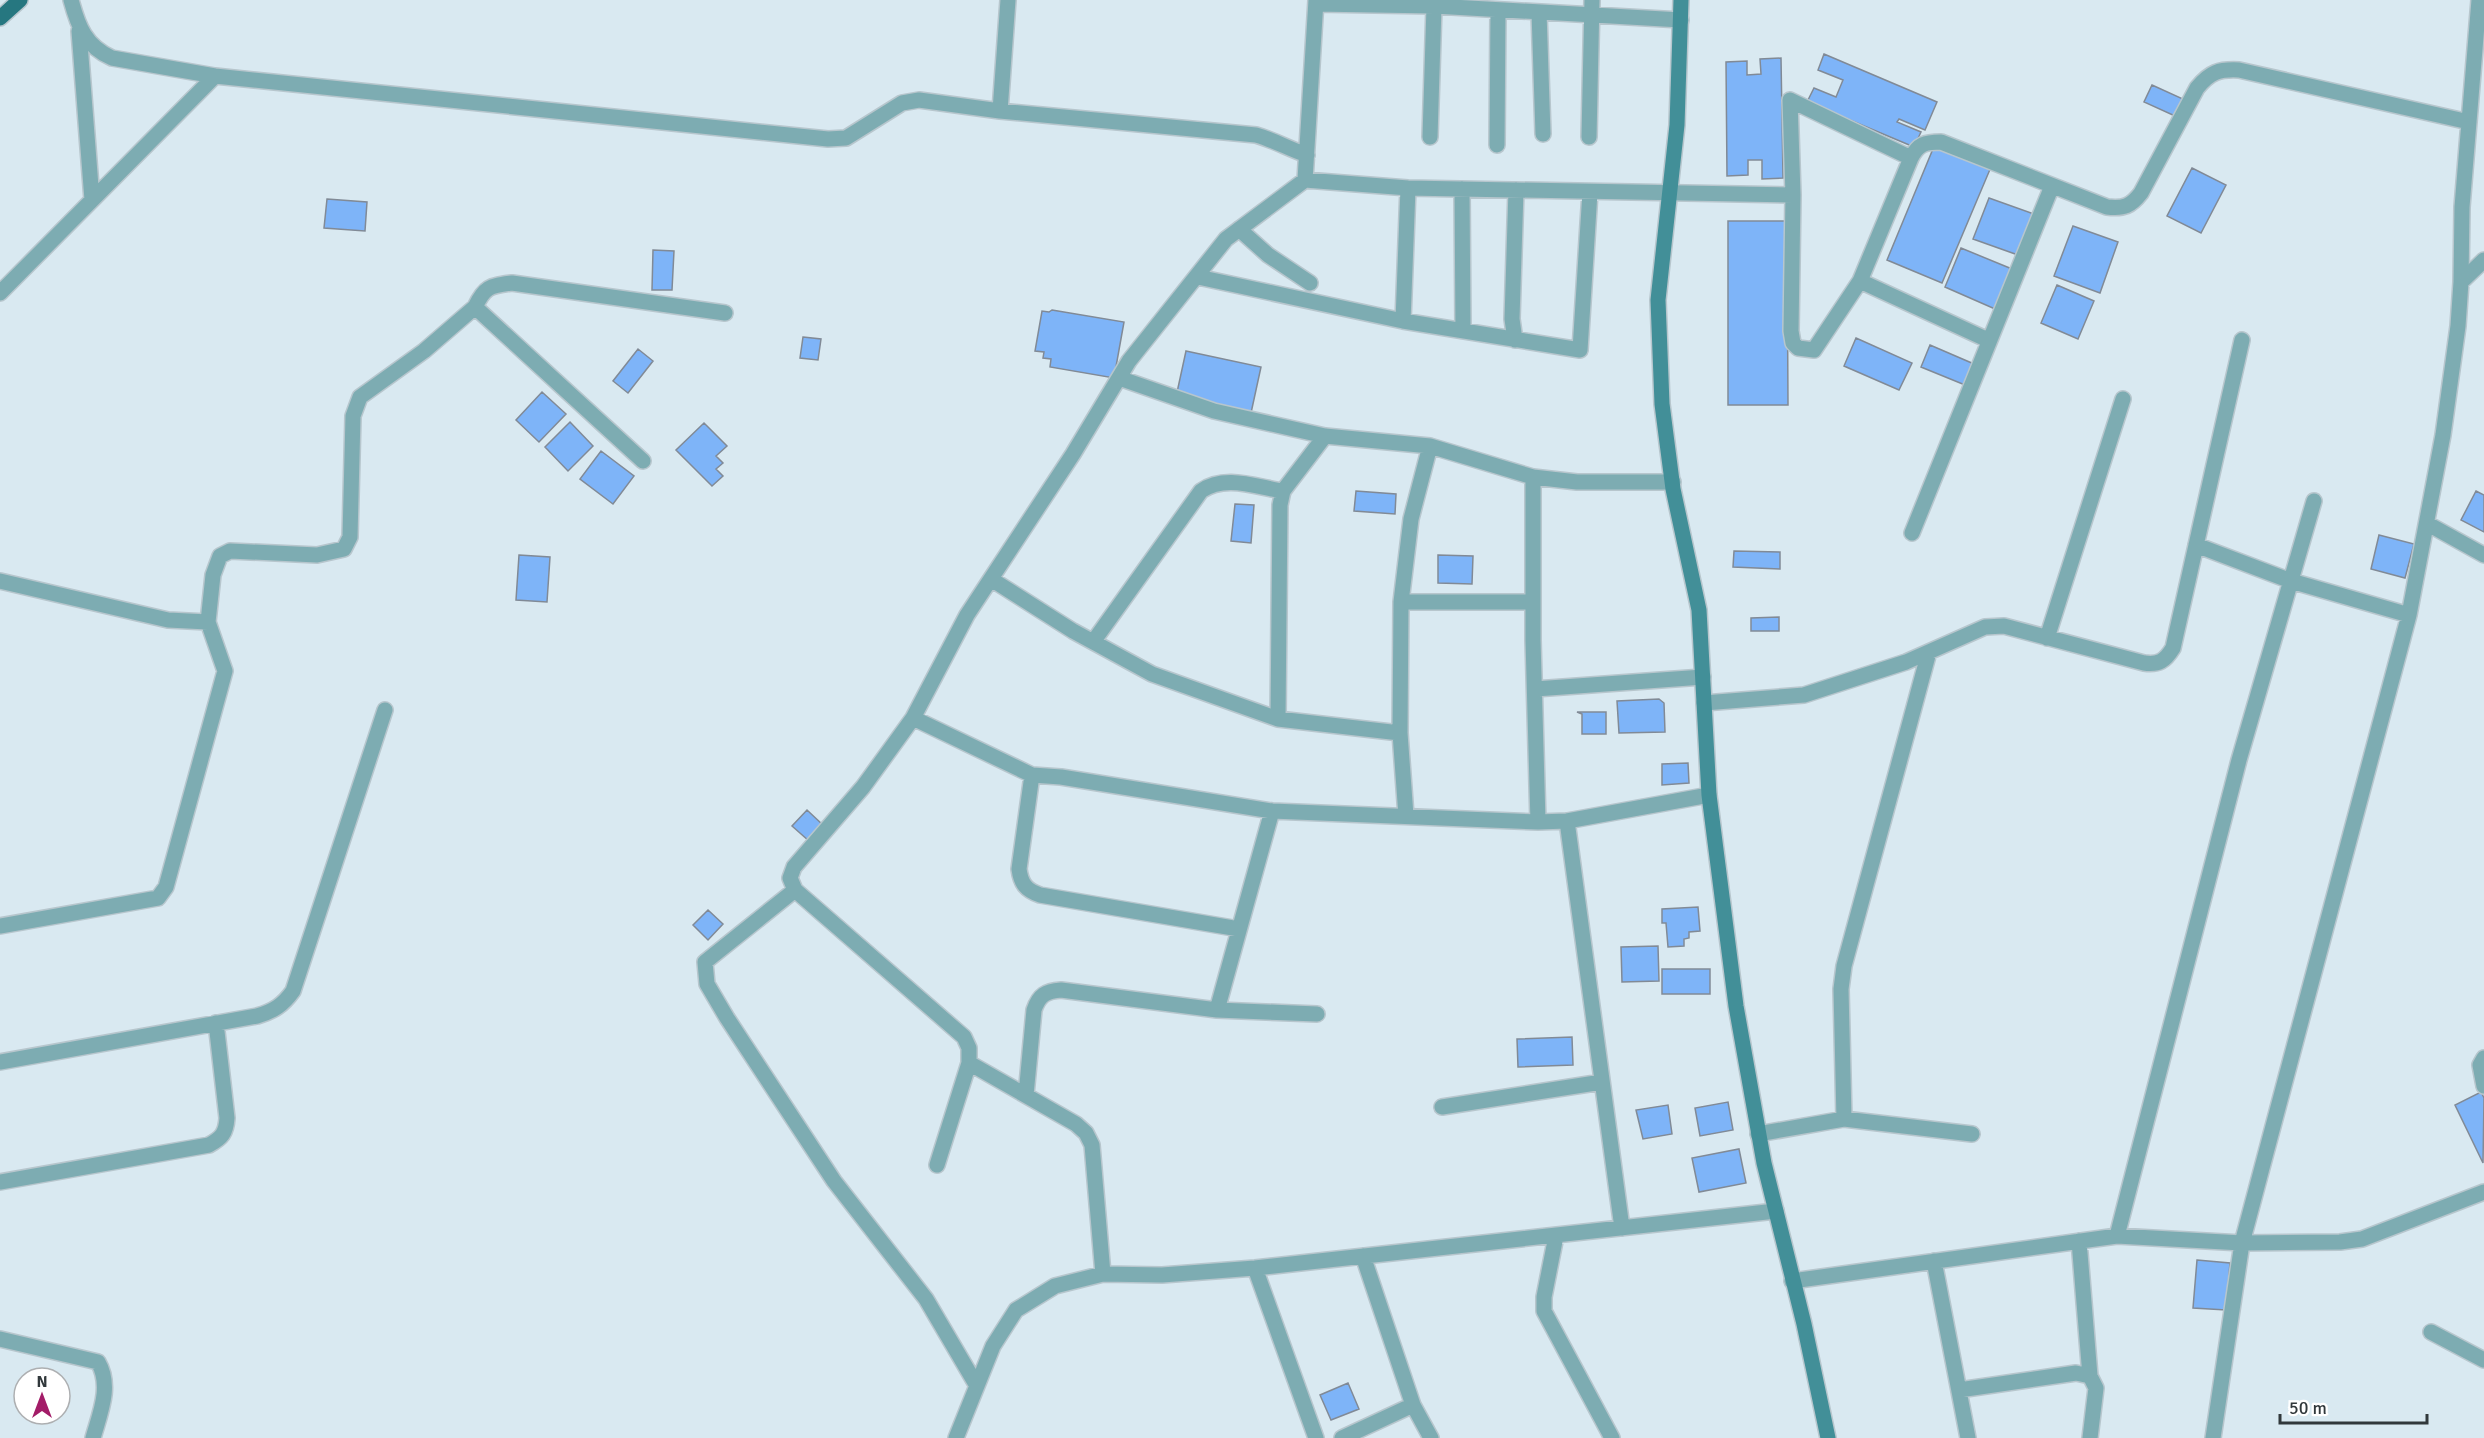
<svg xmlns="http://www.w3.org/2000/svg" width="2484" height="1438" viewBox="0 0 2484 1438" font-family="Signika,sans-serif">
<rect width="100%" height="100%" fill="#d9e9f1"/>
<path fill="#7eb4f8" stroke="#818a96" stroke-width="1.5" d="M1824 54 1937 102 1925 130 1899 119 1897 122 1921 132 1914 147 1807 102 1814 88 1836 97 1843 80 1818 70Z
M1781 58 1783 178 1762 179V160H1748V175L1727 176 1726 62 1747 61V75L1761 74 1760 59Z
M2152 85 2183 99 2175 116 2144 102Z
M1935 144 1991 167 1942 283 1887 260Z
M2192 168 2226 185 2201 233 2167 216Z
M1989 198 2034 214 2018 255 1973 239Z
M327 199 367 202 365 231 324 228Z
M1728 221H1787L1788 405H1728Z
M2073 226 2118 242 2100 293 2054 276Z
M1961 248 2012 269 1995 309 1945 287Z
M653 250 674 251 672 290H652Z
M2057 285 2094 301 2078 339 2041 323Z
M1052 310 1124 322 1114 378 1050 367 1051 359 1043 358 1044 352 1035 351 1042 311 1049 312Z
M803 337 821 339 818 360 800 358Z
M1856 338 1912 363 1899 390 1844 366Z
M1930 345 1974 364 1965 385 1921 367Z
M638 349 653 361 628 393 613 381Z
M1186 351 1261 367 1251 413 1176 397Z
M542 392 566 414 539 442 516 420Z
M570 422 593 446 568 471 545 447Z
M704 423 727 446 716 456 723 463 716 469 723 476 712 486 676 450Z
M601 451 634 476 613 504 580 479Z
M1356 491 1396 494 1395 514 1354 511Z
M2476 491 2484 495V532L2461 520Z
M1235 504 1254 505 1251 543 1231 541Z
M2379 535 2414 544 2405 578 2371 569Z
M1734 551 1780 552V569L1733 567Z
M519 555 550 557 547 602 516 600Z
M1438 555 1473 556 1472 584 1438 583Z
M1779 617V631H1751V618Z
M1659 699 1664 703 1665 732 1619 733 1617 701Z
M1577 712H1606V734H1582V714Z
M1688 763 1689 783 1662 785V764Z
M807 810 824 826 809 841 792 826Z
M1698 907 1700 931 1689 932V938L1684 939V946L1668 947 1666 923H1662V909Z
M708 910 723 924 708 940 693 925Z
M1658 946 1659 981 1622 982 1621 947Z
M1662 969H1710V994H1662Z
M1572 1037 1573 1065 1518 1067 1517 1039Z
M2481 1092 2484 1098 2483 1163 2455 1105Z
M1728 1102 1733 1130 1700 1136 1695 1108Z
M1668 1105 1672 1134 1643 1139 1636 1110Z
M1739 1149 1746 1183 1699 1192 1692 1158Z
M2197 1260 2230 1263 2226 1310 2193 1308Z
M1348 1383 1359 1409 1331 1420 1320 1395Z"/>
<g fill="none" stroke-linecap="round" stroke-linejoin="round">
<defs>
<path id="street" d="M71 0C78 26 85 46 112 58L215 76 828 139 846 138 902 103 919 100 1000 111 1256 135C1274 140 1289 149 1307 155
M1316 4 1434 6 1681 20
M1539 12 1543 134
M79 31 92 200
M1790 100 1911 158 1860 281 1814 350 1798 348 1793 343 1791 331 1793 195Z
M1000 111 1008 0
M1430 137 1434 6
M1589 137 1592 0
M1497 145 1498 10
M1911 158C1918 144 1925 142 1941 142L2107 207C2124 209 2131 206 2141 193L2197 88C2210 72 2219 69 2239 70L2469 122
M1305 180 1316 0
M1462 189 1463 331
M1239 229 1268 255 1310 283
M1198 277 1403 321 1580 350 1590 192
M1860 281 1988 340
M2461 282 2484 260
M0 293 215 76
M1403 321 1408 188
M1515 340 1512 319 1516 190
M1119 378 1214 411 1325 436 1430 446 1533 477 1577 482H1673
M643 461 475 307C485 286 490 286 512 283L725 313
M1533 477V640L1538 822
M2428 524 2484 555
M1912 533 2052 186
M2196 545 2291 581 2409 615
M991 579 1073 631 1152 674 1278 719 1400 733 1406 816
M0 581 168 620 208 622 225 671 166 887 158 898 0 926
M1401 602H1532
M208 622 213 575 220 556 230 551 317 555 344 549 350 537 353 416 360 397 424 351 475 307
M2047 638 2123 399
M1093 642 1201 491C1225 474 1256 487 1283 491
M1535 689 1703 677
M1704 703 1804 695 1906 662 1985 627 2004 626 2144 663C2159 665 2165 661 2173 648L2242 340
M913 718 1032 775 1061 777 1272 811 1538 822 1567 821 1709 795
M1278 719 1280 505 1283 491 1325 436
M1400 733 1401 602 1411 519 1430 446
M1032 775 1019 869C1021 884 1026 890 1040 895L1239 929
M1567 821 1622 1228
M795 890 705 962 707 984 727 1018 834 1181 926 1299 977 1386
M1217 1010 1272 811
M2484 1058 2480 1065 2484 1086
M0 1062 257 1016C274 1011 283 1005 293 991L385 710
M969 1063 1076 1124 1086 1133 1092 1145 1103 1274
M1026 1095 1034 1010C1039 995 1046 991 1061 990L1217 1010 1317 1014
M1442 1107 1602 1082
M1844 1119 1841 989 1844 966 1929 652
M1758 1134 1844 1119 1972 1134
M937 1165 969 1063V1048L964 1037 795 890 790 878 794 867 863 787 913 718 967 615 1073 454 1129 361 1226 239 1305 180 1408 188 1793 195
M0 1182 209 1145C222 1138 226 1133 227 1118L216 1023
M1556 1236 1544 1297V1311L1612 1438
M2117 1236 2239 760 2314 501
M2079 1241 2090 1376
M1363 1256 1413 1405 1431 1438
M1934 1261 1968 1438
M1255 1268 1316 1438
M1792 1281 2117 1236 2242 1243 2409 615 2443 435 2458 326 2461 282 2462 207 2479 0
M2431 1332 2484 1360
M0 1339 98 1362C112 1386 100 1413 93 1438
M1959 1390 2076 1373 2090 1376 2096 1388 2090 1438
M956 1438 993 1346 1016 1310 1055 1286 1103 1274 1162 1275 1255 1268 1776 1211
M1342 1438 1413 1405
M2213 1438 2242 1243 2340 1242 2362 1239 2484 1192"/>
<path id="secondary" d="M1681 0 1677 125 1658 300 1662 404 1673 489 1699 610 1709 795 1736 1006 1764 1163 1804 1324 1828 1438"/>
<path id="primary" d="M0 18 20 0"/>
</defs>
<use href="#street" stroke="#b7c6cd" stroke-width="18"/>
<use href="#secondary" stroke="#b7c6cd" stroke-width="18"/>
<use href="#primary" stroke="#b7c6cd" stroke-width="18"/>
<use href="#street" stroke="#7dacb2" stroke-width="15"/>
<use href="#secondary" stroke="#428f98" stroke-width="15"/>
<use href="#primary" stroke="#267780" stroke-width="15"/>
</g>
<g transform="translate(42 1396)"><circle r="28" fill="#ffffff" stroke="#adafb1" stroke-width="1.5"/>
<path d="M0-4.5L10 22L0 15L-10 22Z" fill="#a31c68"/>
<text y="-9" font-size="16" font-weight="bold" text-anchor="middle" fill="#31383b">N</text>
</g>
<path d="M2280 1414v9h147v-9" fill="none" stroke="#31383b" stroke-width="3"/>
<text x="2289" y="1414" font-size="18" fill="#31383b" stroke="#ffffff" stroke-width="4.5" paint-order="stroke">50 m</text>
</svg>
